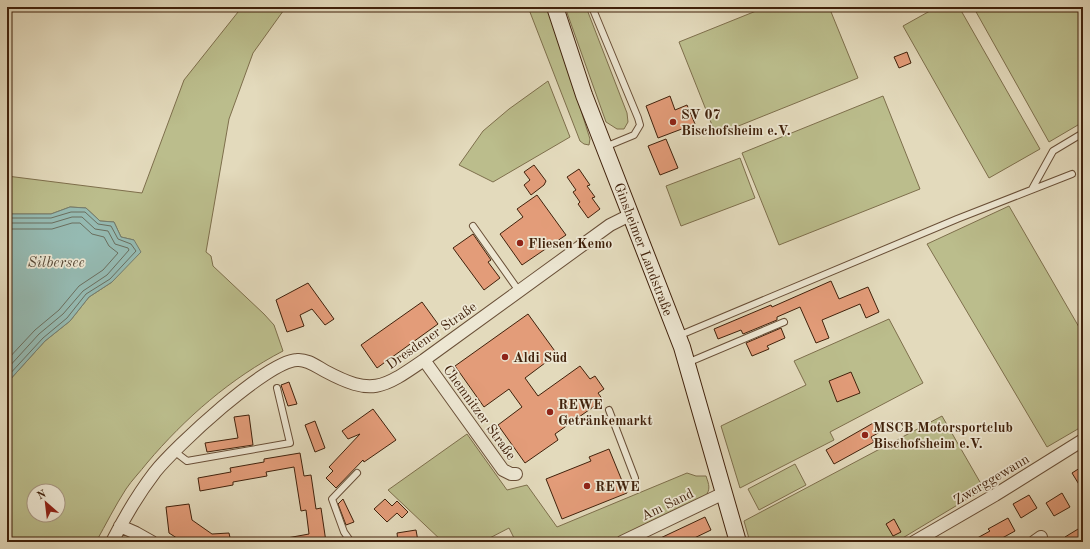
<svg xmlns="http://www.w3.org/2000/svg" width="1090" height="549" viewBox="0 0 1090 549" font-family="'Old Standard TT',serif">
<rect width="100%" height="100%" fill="#e3dabc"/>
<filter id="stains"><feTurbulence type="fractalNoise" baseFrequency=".005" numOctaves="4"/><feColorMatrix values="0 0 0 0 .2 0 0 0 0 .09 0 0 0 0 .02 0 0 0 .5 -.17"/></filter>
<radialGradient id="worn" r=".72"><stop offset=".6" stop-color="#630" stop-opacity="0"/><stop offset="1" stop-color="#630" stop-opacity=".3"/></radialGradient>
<path fill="#bbbd8c" stroke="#7e6f4c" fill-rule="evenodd" d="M242 7H286L253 53 229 119 206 252 211 256 213 266 264 314 274 325 283 351C231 378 185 418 147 463 140 472 132 480 126 489 115 506 106 524 96 542H7V383L45 341 70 321 89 297 112 282 134 240 121 237 114 222 100 221 86 208 70 207 51 214H7V176L142 193 184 80ZM34 491H58V515H34Z
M528 7H550L572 82 590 139 589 145 584 144 580 141Z
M565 7H586L627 113 628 122 624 129H617L606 122Z
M766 7H829L858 78 716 135 679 42Z
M937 7H959L1040 149 989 178 903 26Z
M981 7H1083V122L1049 142 975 10Z
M548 81 570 137 493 182 459 165 483 131 509 109Z
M883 96 920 189 779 245 742 153Z
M740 158 755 198 681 226 666 186Z
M1009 206 1083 334V426L1047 447 927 244Z
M889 319 923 383 830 432 834 440 740 488 721 426 806 385 794 361Z
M942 416 984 489 896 542H750L744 521Z
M467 434 507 490 527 485 557 527 687 473 696 476H706C709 485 711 489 705 497L611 542H516L509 528 482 542H443L388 490Z
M795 464 806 485 759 510 748 489Z"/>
<path fill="#95bab2" stroke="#737d6f" d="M70 207 86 208 100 221 114 222 121 237 134 240 141 252 112 282 89 297 70 321 45 341 7 383V214H51Z"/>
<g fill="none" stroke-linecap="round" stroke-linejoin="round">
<path stroke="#6a6e5e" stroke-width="1" d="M7 218H51L71 212H85L98 224 111 226 118 239 131 244 136 251 110 279 86 294 67 318 43 338 7 377
M7 223H52L72 217H82L95 229 108 231 115 244 128 248 129 250 107 275 83 291 63 314 39 334 7 369
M7 229H52L72 223H80L92 234 104 237 109 246 118 253 103 270 79 286 59 310 35 330 7 360"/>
</g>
<path fill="#e39c79" stroke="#40210b" d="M907 52 911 63 899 68 894 57Z
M670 96 675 110 687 105 695 124 658 138 646 106Z
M666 139 678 168 660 175 648 146Z
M534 165 546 181 544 185 531 195 524 185 530 180 524 172Z
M579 169 590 185 587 186 595 197 592 198 600 209 588 218 578 204 580 202 573 192 576 190 567 177Z
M537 195 566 235 522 265 500 234 523 217 517 209Z
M473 234 491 260 488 262 500 278 484 290 453 248Z
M831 281 839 299 868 287 879 312 866 318 860 304 822 320 829 338 816 343 800 307 777 317V320L743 334 741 330 718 339 714 329 771 305 772 307Z
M308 283 334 319 325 325 312 309 300 315 304 326 287 332 276 300Z
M422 302 438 324 377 368 361 345Z
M528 314 557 354 525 378 538 396 580 366 590 379 595 376 604 389 598 393 603 400 555 434 558 440 525 463 498 425 522 407 509 389 484 407 455 366Z
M781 328 785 338 767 346 769 349 752 356 746 343Z
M851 372 860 393 837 402 829 381Z
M289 382 297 404 288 406 281 385Z
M373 409 396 440 364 462 363 460 336 488 326 478 333 471 329 467 360 434 348 439 342 431Z
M249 415 253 445 207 452 205 443 238 438 234 417Z
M315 421 325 448 315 452 305 425Z
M875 422 880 432 871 437 874 442 834 464 826 450Z
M609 449 627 493 562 519 546 479 591 461 589 457Z
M300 453 304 476 311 475 316 509 321 508 326 542H287V538L309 534 306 510 301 511 294 467 266 472 267 476 233 482V485L200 491 198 478 231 472 230 468 264 462V459Z
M1083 466V491L1072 473Z
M1062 493 1070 507 1054 516 1046 503Z
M1029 495 1037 508 1021 518 1013 504Z
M343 499 354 522 346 525 338 504Z
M385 499 392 506 397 501 408 512 402 518 397 513 387 522 374 509Z
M189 504 192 520 212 534 229 533 231 542H183L169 533 166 507Z
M705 517 711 530 686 542H652Z
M1008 518 1015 531 995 542H970L990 531 988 529Z
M894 519 901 532 893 536 886 524Z
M1083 526V542H1068L1065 537Z
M416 530 418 541 398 542 397 533Z"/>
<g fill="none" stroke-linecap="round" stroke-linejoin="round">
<defs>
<path id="service" d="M592 7 638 118 640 125 634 135 605 147
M1032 189 1053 151 1083 133
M473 226 519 291
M678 336 957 219 1072 174
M687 363 784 322
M609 410 635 478
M174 451 187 461 290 443 277 388
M351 542 344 532 332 499 357 473"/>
<path id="minor" d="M424 360 503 470 511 474H516
M120 526 136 533 152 542
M112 542C124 518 139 493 155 472 175 447 267 361 297 360 307 359 316 366 325 371 372 396 382 389 424 360L610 225 630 215
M622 542 724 493
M914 542 995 495 1083 440
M1034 542 1041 537"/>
<path id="secondary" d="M555 7 584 95 682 347 738 542"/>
</defs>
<use href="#service" stroke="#694f37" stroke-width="8"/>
<use href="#minor" stroke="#694f37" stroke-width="14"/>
<use href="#secondary" stroke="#40210b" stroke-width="18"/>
<use href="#service" stroke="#ede7d3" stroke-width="6"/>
<use href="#minor" stroke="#ede7d3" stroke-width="12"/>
<use href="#secondary" stroke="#ede7d3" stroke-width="16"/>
</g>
<g fill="#8f2418" stroke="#ede7d3" stroke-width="1.5">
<circle cx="673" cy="122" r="4"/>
<circle cx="520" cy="243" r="4"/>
<circle cx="505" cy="357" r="4"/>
<circle cx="550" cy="412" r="4"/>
<circle cx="865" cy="435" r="4"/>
<circle cx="587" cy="486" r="4"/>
</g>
<g text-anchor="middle" stroke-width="3.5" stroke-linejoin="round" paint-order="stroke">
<g font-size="14" font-weight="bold" fill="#40210b" stroke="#ede7d3" text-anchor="start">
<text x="681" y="119">SV 07<tspan x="681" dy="16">Bischofsheim e.V.</tspan></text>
<text x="528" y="248">Fliesen Kemo</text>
<text x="513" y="362">Aldi Süd</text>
<text x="558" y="409">REWE<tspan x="558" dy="16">Getränkemarkt</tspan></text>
<text x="873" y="432">MSCB Motorsportclub<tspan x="873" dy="16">Bischofsheim e.V.</tspan></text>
<text x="595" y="491">REWE</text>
</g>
<g font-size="14" fill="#40210b" stroke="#ede7d3">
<text transform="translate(644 249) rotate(69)" y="5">Ginsheimer Landstraße</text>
<text transform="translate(431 335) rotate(-35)" y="5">Dresdener Straße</text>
<text transform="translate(480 412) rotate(54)" y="5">Chemnitzer Straße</text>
<text transform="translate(991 479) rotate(-31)" y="5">Zwerggewann</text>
<text transform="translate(667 504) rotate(-26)" y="5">Am Sand</text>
</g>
<g font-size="15" font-style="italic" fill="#554735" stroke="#ede7d3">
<text x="56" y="267">Silbersee</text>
</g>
</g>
<rect width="1090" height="549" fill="none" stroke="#e3dabc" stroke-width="24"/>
<rect x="8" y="8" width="1074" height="533" fill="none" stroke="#40210b" stroke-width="2"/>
<rect x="12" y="12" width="1066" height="525" fill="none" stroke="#40210b"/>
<g transform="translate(46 503) rotate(332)"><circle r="19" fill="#ede7d3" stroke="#a89883"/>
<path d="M0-3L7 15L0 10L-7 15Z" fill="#8f2418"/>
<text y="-6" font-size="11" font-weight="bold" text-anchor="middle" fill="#40210b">N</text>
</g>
<rect width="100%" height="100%" filter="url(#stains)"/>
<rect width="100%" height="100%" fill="url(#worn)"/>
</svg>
